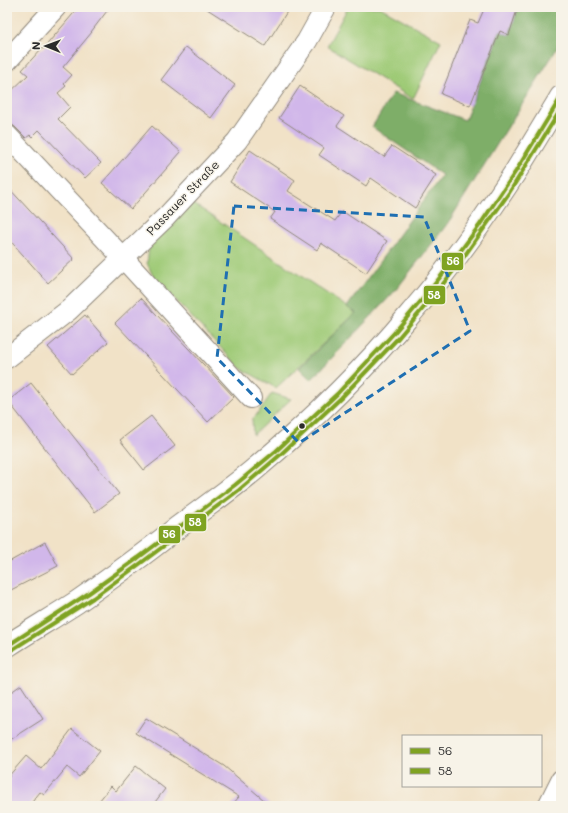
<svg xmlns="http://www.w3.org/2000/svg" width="568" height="813" viewBox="0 0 568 813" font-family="Mali,sans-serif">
<rect width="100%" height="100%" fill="#f7f3e8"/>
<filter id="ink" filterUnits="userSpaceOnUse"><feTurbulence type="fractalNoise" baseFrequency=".025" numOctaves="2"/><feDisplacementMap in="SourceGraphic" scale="8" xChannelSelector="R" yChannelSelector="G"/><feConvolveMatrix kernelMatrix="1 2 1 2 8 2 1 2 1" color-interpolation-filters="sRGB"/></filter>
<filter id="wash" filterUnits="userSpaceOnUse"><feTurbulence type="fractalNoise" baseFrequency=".012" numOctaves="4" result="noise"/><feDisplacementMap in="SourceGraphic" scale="16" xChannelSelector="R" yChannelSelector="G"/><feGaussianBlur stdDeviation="0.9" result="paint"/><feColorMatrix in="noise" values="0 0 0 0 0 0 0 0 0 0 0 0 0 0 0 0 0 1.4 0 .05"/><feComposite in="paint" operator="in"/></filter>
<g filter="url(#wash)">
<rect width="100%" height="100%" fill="#f1e2c7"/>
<path fill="#9eca76" stroke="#647a50" d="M348 7H380L441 41 413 99 327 46Z
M191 202 356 313 276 388 240 368 234 362 153 276 147 263 149 248 152 239Z
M272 393 291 399 253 435 252 419 255 417Z"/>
<path fill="#7eae67" stroke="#546c49" d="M518 7H561V42L448 223 395 291 311 380 299 368 356 313 347 307 442 175 372 127 393 93 465 120 500 31 509 35Z"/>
<g id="blocks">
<path fill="#d1b7ea" d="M79 7H110L91 32H92L63 67 72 75 64 84 66 86 58 93 70 107 58 119 101 163 85 178 39 130 32 137 30 135 26 138 15 127 11 124H7V95L28 75 22 70 42 48 43 49Z
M204 7H290L265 46Z
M485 7H518L509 35 500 31 470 106 441 94 470 20 478 23Z
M186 47 235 85 211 118 161 80Z
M300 86 344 116 337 126 384 157 392 146 436 175 415 208 371 178 366 186 319 155 324 148 279 118Z
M152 126 181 152 131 209 102 183Z
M250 150 295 180 288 191 335 221 342 211 387 241 366 273 321 243 317 250 270 219 275 212 230 182Z
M7 186 74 259 48 283 7 237Z
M141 298 234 397 208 422 115 323Z
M85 315 108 342 72 374 48 347Z
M31 383 119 494 95 512 8 401Z
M151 416 175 446 144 470 120 440Z
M45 542 58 566 7 592V563Z
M21 685 43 719 7 742V695Z
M146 718 224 766 271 806H231L239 797 136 733Z
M72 729 100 751 79 777 67 767 44 795 40 792 29 806H7V778L26 756 41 769Z
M136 766 165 789 152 806H95L111 786 116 791Z"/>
</g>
</g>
<g filter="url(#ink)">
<use href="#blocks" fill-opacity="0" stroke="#8e8679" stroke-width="1"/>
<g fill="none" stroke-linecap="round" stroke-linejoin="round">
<defs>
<path id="street" d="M7 61 56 7
M7 135 123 258 251 398
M7 358 69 310 166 217 237 141 307 41 326 7
M548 806 561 780"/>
<path id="primary" d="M7 646C30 631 54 617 77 602 110 579 142 556 173 531 201 510 229 491 255 469 312 421 365 369 412 312 450 268 484 220 516 171 531 147 546 122 561 97"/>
</defs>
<use href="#street" stroke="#8e8679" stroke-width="22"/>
<use href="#primary" stroke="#8e8679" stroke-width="24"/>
<use href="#street" stroke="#fff" stroke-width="20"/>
<use href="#primary" stroke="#fff" stroke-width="22"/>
<defs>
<path id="bus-1" d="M7 646 89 593 138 558 235 485 276 451 337 394 394 333 426 295 453 261 479 226 516 171 561 97"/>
<path id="bus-2" d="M10 651 93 598 141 563 239 490 280 455 341 398 399 337 431 299 458 265 509 193 561 109"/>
</defs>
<use href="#bus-1" stroke="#f7f3e8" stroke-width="7"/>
<use href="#bus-2" stroke="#f7f3e8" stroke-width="7"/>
<use href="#bus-1" stroke="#7fa321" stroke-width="4"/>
<use href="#bus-2" stroke="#7fa321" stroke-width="4"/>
</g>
</g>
<path fill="none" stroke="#1f6fb2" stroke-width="3" stroke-dasharray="8 5" stroke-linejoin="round" d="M234 206 424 217 470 331 299 443 217 358Z"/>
<circle fill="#2b2b2b" stroke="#f7f3e8" stroke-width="1.5" cx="302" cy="426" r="3.5"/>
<g text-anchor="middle" stroke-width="3" stroke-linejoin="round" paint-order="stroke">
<g font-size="12" fill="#2b2b2b" stroke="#f7f3e8">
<text transform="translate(183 198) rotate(-46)" y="4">Passauer Straße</text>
</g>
</g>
<g stroke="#f7f3e8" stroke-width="1.5">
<rect x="441" y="252" width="23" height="19" rx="4" fill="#7fa321"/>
<rect x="423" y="285" width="23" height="20" rx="4" fill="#7fa321"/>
<rect x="184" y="513" width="23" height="19" rx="4" fill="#7fa321"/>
<rect x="158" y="525" width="23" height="19" rx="4" fill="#7fa321"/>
</g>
<g font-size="11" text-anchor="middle" font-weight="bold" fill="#fff">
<text x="453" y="265">56</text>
<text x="434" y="299">58</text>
<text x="195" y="526">58</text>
<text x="169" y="538">56</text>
</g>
<rect width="568" height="813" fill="none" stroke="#f7f3e8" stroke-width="24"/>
<rect x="402" y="735" width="140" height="52" fill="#f7f3e8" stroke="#a5a39c"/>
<rect x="410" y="748" width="20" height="6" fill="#7fa321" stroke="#a5a39c"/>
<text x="438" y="755" font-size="12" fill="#2b2b2b">56</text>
<rect x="410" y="768" width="20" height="6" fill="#7fa321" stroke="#a5a39c"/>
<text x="438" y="775" font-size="12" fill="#2b2b2b">58</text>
<g transform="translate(46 46) rotate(271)" stroke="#f7f3e8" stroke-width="3" paint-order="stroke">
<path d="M0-3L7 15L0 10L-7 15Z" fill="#2b2b2b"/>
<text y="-6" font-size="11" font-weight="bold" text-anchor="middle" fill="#2b2b2b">N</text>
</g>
</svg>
